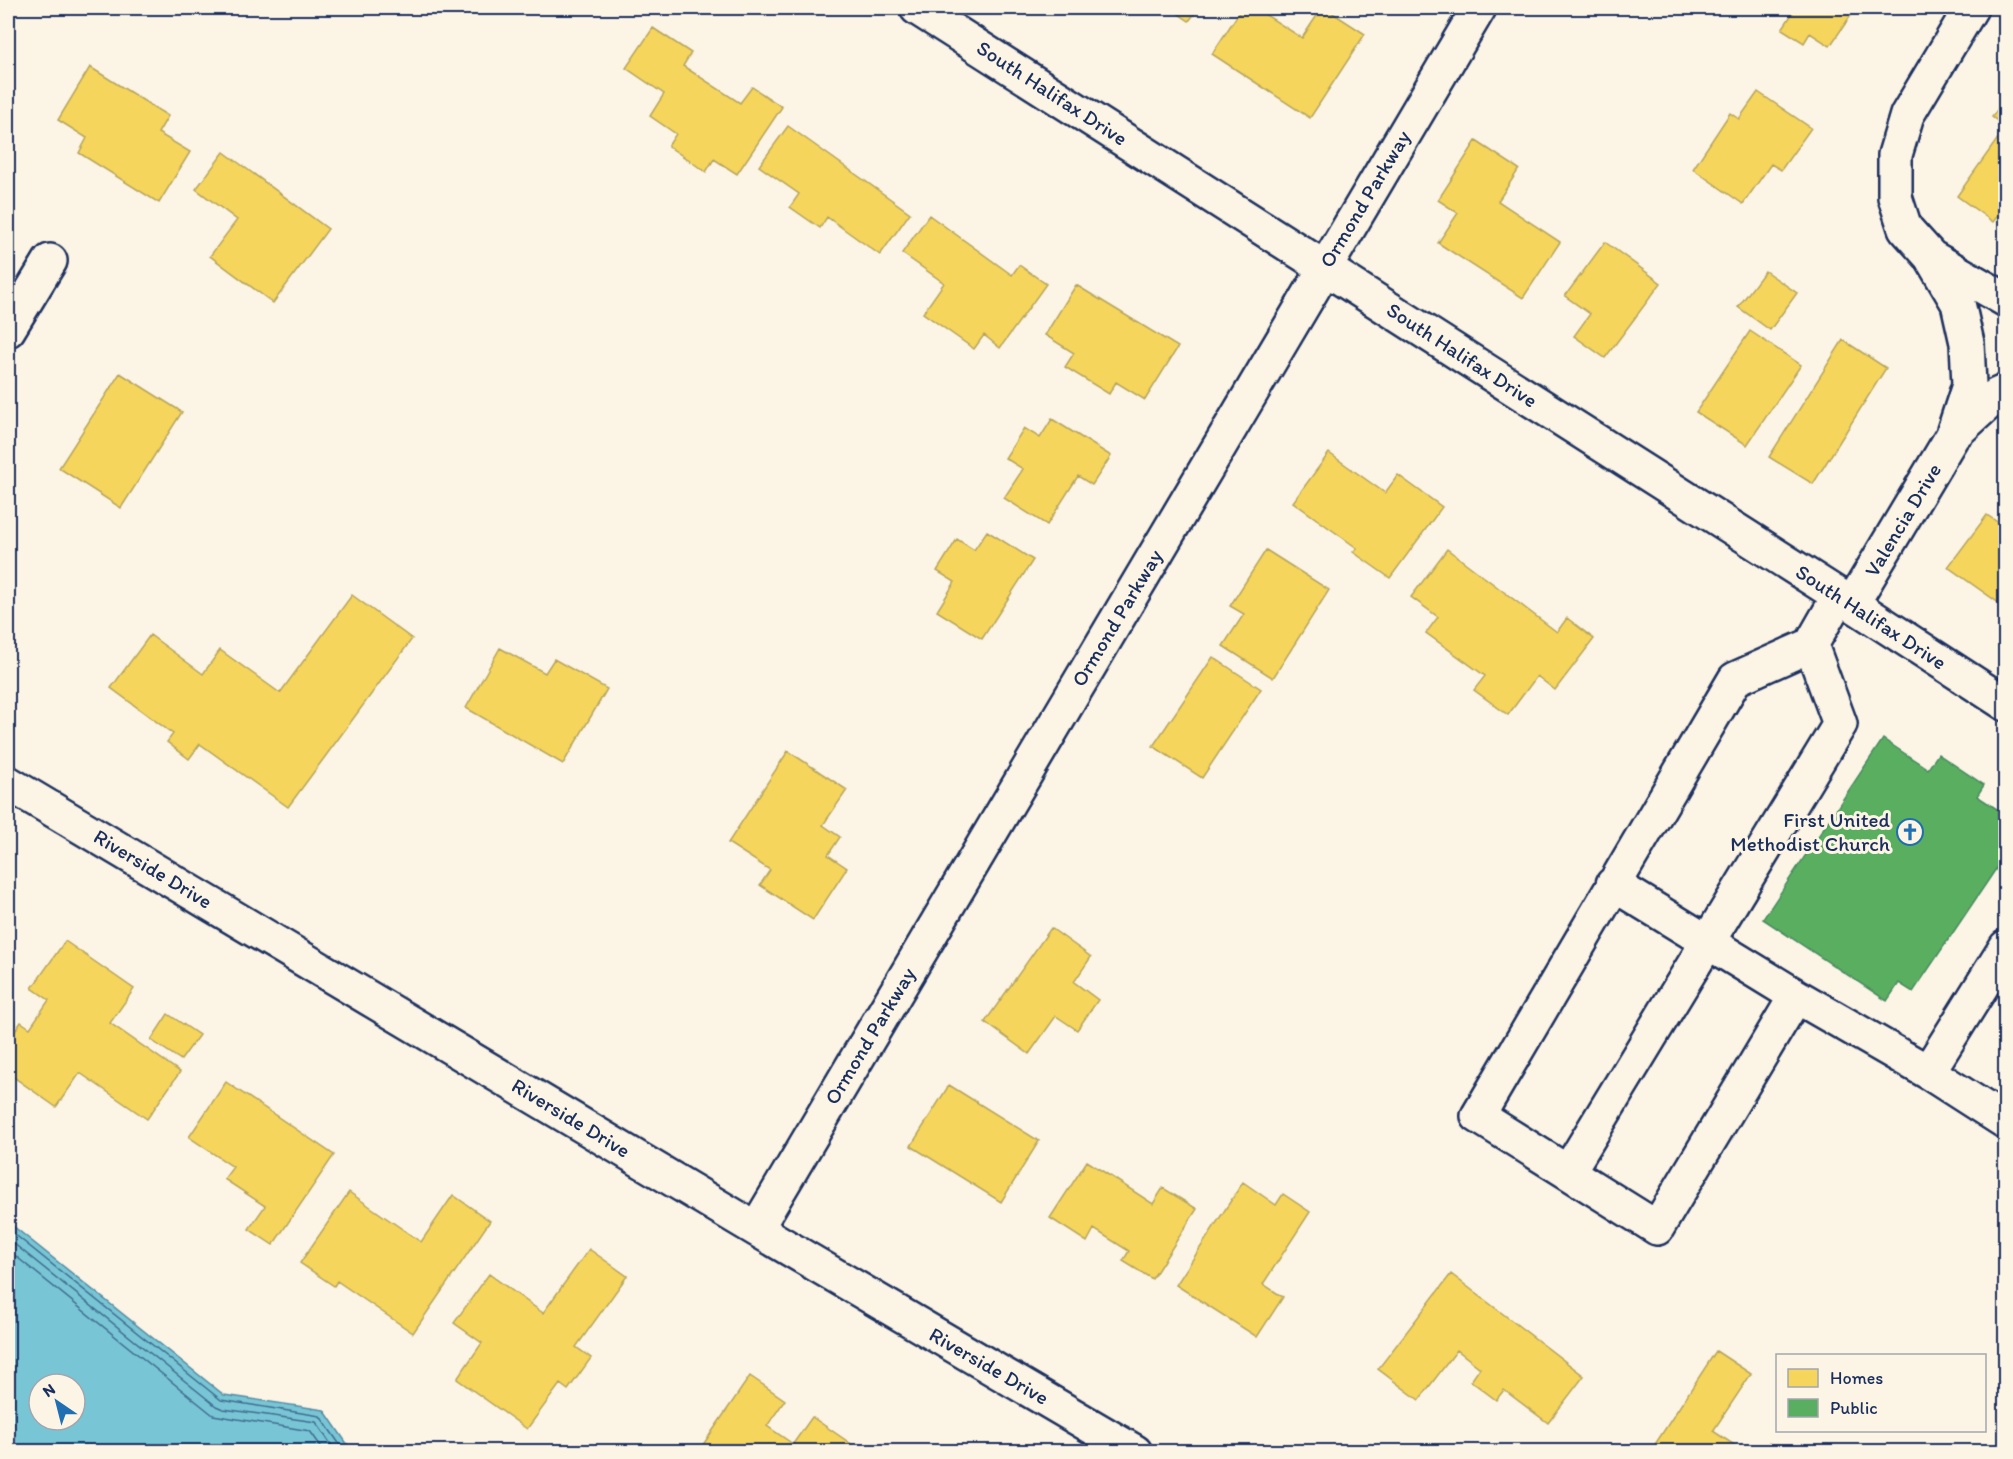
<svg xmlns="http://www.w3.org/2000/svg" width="2013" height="1459" viewBox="0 0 2013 1459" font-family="Itim,sans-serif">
<rect width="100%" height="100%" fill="#fcf5e5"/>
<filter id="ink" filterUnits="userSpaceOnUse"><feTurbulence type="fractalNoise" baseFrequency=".0167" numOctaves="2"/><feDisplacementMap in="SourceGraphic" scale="12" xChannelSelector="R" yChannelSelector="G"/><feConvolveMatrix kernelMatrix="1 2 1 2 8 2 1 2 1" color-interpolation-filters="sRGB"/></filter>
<g filter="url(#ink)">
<path fill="#78c6d5" stroke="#538aa5" stroke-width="1.5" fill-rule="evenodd" d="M8 1222 224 1395 324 1410 352 1451H8ZM39 1384H75V1420H39Z"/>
<path fill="#f6d55c" stroke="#b4a35d" stroke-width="1.5" d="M1170 8H1199L1189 21Z
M1242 8H1255L1302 38 1322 8H1325L1365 34 1310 118 1212 54Z
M1796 8H1856L1830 46 1810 33 1804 43 1782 29Z
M653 28 691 53 683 66 740 103 752 87 782 107 737 174 714 159 706 172 668 146 676 134 650 116 664 94 626 68Z
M90 67 168 116 158 133 190 152 159 203 79 153 87 138 58 120Z
M1758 92 1811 128 1781 170 1771 164 1743 204 1693 169 1730 113 1739 119Z
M2006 97V127L1992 117Z
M788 126 910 213 880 255 827 217 820 228 790 207 799 194 759 166Z
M2006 127V205L1993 222 1957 196Z
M1476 141 1519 169 1498 201 1560 242 1523 298 1438 243 1458 213 1438 200Z
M224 152 328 229 273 303 210 256 237 220 196 189Z
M929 215 1012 275 1019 265 1046 284 1000 348 984 335 974 349 923 313 944 283 902 253Z
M1605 242 1661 283 1605 358 1574 336 1590 314 1565 296Z
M1765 271 1797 293 1770 330 1738 307Z
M1076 285 1178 347 1145 400 1116 382 1109 394 1065 367 1074 353 1045 335Z
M1750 331 1801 365 1747 445 1696 412Z
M1843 340 1886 368 1813 484 1769 457Z
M120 373 182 412 121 508 59 468Z
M1052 419 1111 456 1092 485 1078 476 1047 525 1004 498 1023 469 1005 458 1024 428 1040 438Z
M1329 453 1385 493 1398 475 1442 507 1390 578 1353 552 1357 548 1293 502Z
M1987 515 2006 528V608L1948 567Z
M987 531 1033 560 982 639 937 611 955 582 937 571 957 539 974 550Z
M1447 549 1557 632 1567 618 1594 639 1555 690 1537 676 1508 715 1474 690 1485 676 1426 633 1438 617 1411 597Z
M1266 550 1329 590 1273 678 1223 646 1244 614 1230 606Z
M352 595 412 639 288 807 200 744 189 759 167 742 173 734 111 688 150 635 203 674 220 650 280 693Z
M500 648 545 673 554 659 607 689 563 764 466 708Z
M1213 657 1261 689 1202 778 1153 746Z
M788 751 847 790 823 825 840 837 828 855 847 868 813 920 760 885 770 870 728 843Z
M1051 928 1091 957 1074 982 1098 1000 1077 1030 1056 1016 1029 1054 985 1022Z
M65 941 134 989 110 1023 180 1072 147 1119 80 1073 56 1107 8 1073V1041L21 1022 30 1028 49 1000 32 988Z
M168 1014 199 1035 181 1060 151 1040Z
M226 1082 334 1155 273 1245 249 1229 265 1206 224 1179 233 1167 189 1137Z
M949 1085 1039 1141 1001 1202 911 1146Z
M1087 1161 1153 1204 1163 1188 1197 1209 1152 1279 1123 1261 1129 1251 1094 1229 1087 1242 1050 1218Z
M1243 1182 1276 1205 1283 1194 1310 1212 1263 1284 1283 1297 1257 1337 1176 1285Z
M349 1192 421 1242 453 1195 490 1221 413 1333 337 1281 334 1286 300 1263Z
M589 1249 627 1276 576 1347 591 1358 568 1390 560 1384 527 1429 457 1379 482 1343 454 1323 489 1274 543 1313Z
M1451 1274 1584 1376 1548 1423 1504 1390 1496 1400 1471 1381 1480 1368 1457 1350 1419 1400 1378 1369Z
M1716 1351 1751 1374 1713 1431 1745 1452H1650Z
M750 1376 785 1400 767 1426 793 1444 812 1417 863 1452H698Z
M1769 1443 1782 1452H1762Z"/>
<path fill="#5aae61" stroke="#478860" stroke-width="1.5" d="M1883 739 1928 769 1938 754 1984 785 1977 796 2006 815V854L1913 992 1899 983 1887 1001 1763 919Z"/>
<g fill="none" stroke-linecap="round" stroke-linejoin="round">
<path stroke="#406b8e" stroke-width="1.5" d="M8 1229 221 1400 320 1416 345 1452
M8 1239 216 1406 223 1409 316 1422 336 1452
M8 1250 213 1415 310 1431 325 1452"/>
<defs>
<path id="minor" d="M917 8 1852 604 2006 704
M1971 8 1907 115 1895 155V197L1905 228 1931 257 2006 300
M1932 259 1958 303 1967 343 1969 385 1953 434
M8 330 50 261
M1852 604 1953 435 1997 395 2006 391
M8 783 756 1229 1135 1452
M1613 884 1796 996 1928 1072 2006 1122
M1796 996 1657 1228 1478 1116 1735 679 1811 645 1839 596
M1928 1072 2006 947
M1568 1172 1840 724 1811 645
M756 1229 1479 8"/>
</defs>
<use href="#minor" stroke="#1b2f5e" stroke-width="38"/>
<use href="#minor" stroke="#fcf5e5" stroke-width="33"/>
</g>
</g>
<defs>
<symbol id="church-ring" viewBox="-11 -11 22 22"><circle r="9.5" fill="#fcf5e5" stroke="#1f6fb2" stroke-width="1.5"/><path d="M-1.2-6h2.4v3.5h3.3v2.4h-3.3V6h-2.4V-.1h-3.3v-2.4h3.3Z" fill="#1f6fb2"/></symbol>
</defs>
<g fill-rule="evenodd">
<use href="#church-ring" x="1895" y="817" width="30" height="30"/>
</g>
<g text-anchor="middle" stroke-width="6" stroke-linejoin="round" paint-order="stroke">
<g font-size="21" fill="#1b2f5e" stroke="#fcf5e5">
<text transform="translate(1052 93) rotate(33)" y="7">South Halifax Drive</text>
<text transform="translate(1365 199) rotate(-59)" y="7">Ormond Parkway</text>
<text transform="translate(1462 355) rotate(33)" y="7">South Halifax Drive</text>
<text transform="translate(1903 520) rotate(-59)" y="7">Valencia Drive</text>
<text transform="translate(1871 617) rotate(33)" y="7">South Halifax Drive</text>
<text transform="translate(1117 618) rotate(-59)" y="7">Ormond Parkway</text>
<text transform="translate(153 869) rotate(31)" y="7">Riverside Drive</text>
<text transform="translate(870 1036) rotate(-59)" y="7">Ormond Parkway</text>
<text transform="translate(571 1118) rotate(31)" y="7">Riverside Drive</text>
<text transform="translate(989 1366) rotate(30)" y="7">Riverside Drive</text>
</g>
<g font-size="21" fill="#1b2f5e" stroke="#fcf5e5" text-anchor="end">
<text x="1890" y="827">First United<tspan x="1890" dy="24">Methodist Church</tspan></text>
</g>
</g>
<rect width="2013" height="1459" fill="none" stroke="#fcf5e5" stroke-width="30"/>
<rect x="15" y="15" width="1983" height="1429" fill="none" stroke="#1b2f5e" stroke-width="2" filter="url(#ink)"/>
<rect x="1776" y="1354" width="210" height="78" fill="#fcf5e5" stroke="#a2a6af" stroke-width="1.5"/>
<rect x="1788" y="1369" width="30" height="18" fill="#f6d55c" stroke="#a2a6af" stroke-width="1.5"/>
<text x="1830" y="1384" font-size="18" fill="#1b2f5e">Homes</text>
<rect x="1788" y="1399" width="30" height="18" fill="#5aae61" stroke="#a2a6af" stroke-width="1.5"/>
<text x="1830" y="1414" font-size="18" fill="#1b2f5e">Public</text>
<g transform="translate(57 1402) rotate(325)"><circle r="28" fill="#fcf5e5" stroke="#a2a6af" stroke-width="1.5"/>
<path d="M0-4.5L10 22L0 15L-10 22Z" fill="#1f6fb2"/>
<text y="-9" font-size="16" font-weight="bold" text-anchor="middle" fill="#1b2f5e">N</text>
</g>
</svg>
